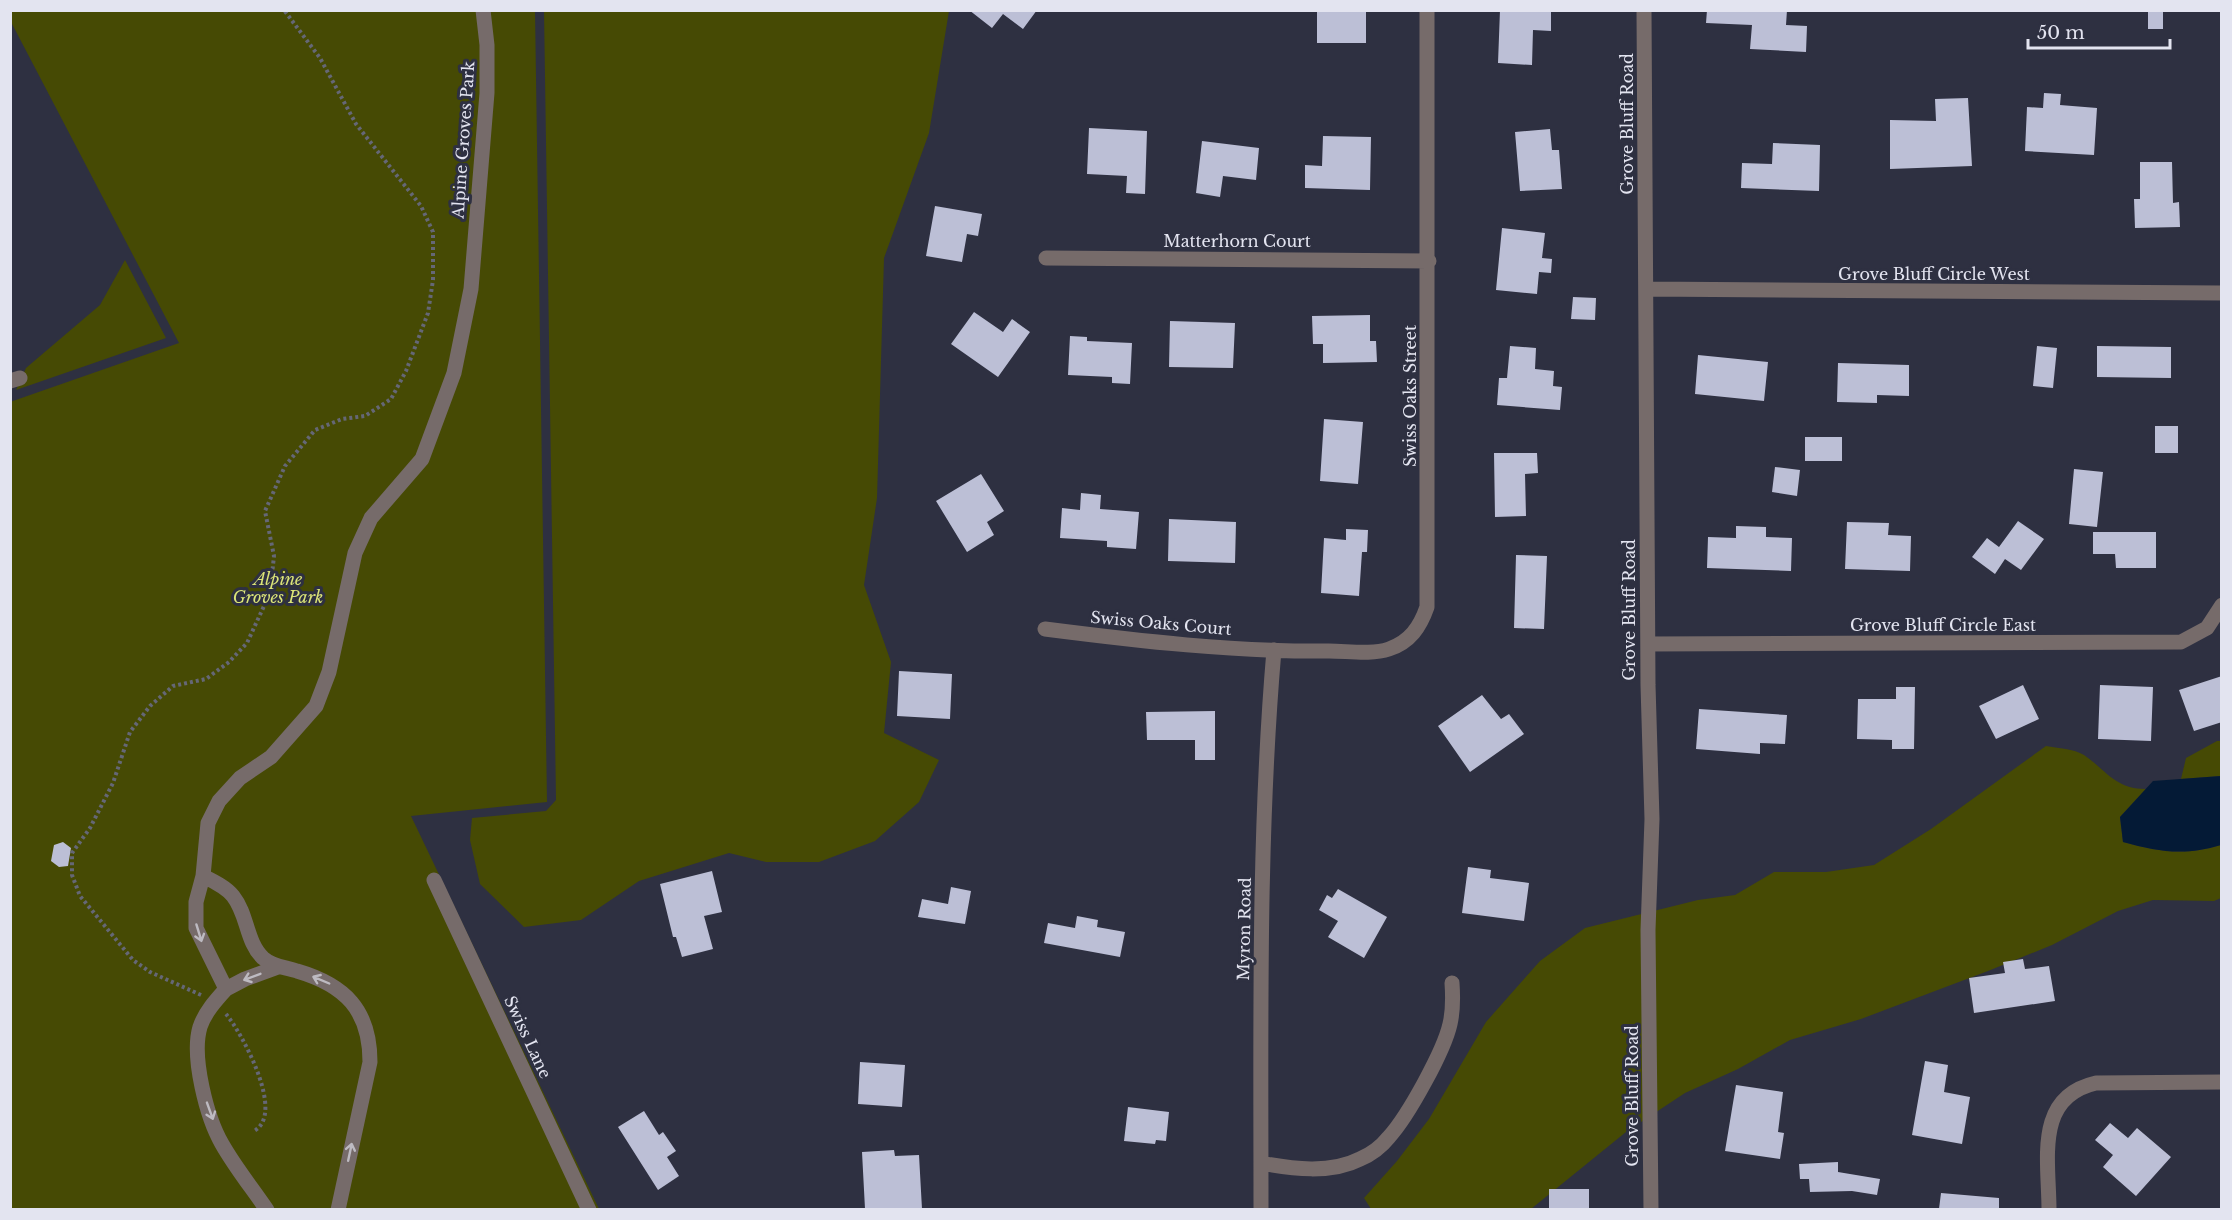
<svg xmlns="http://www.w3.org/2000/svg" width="2232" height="1220" viewBox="0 0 2232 1220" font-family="'Libre Baskerville',serif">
<rect width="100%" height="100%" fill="#2e3041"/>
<path fill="#464a04" d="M11 11H535L547 802 411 816 599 1209H11L10 402 179 343 11 22Z
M544 11H949L929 133 884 258 877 498 864 585 891 662 884 733 939 760 919 802 875 841 819 862H766L729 853 639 881 581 920 524 927 480 884 470 840 472 818 546 811 556 800Z
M125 260 166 338 16 390 26 368 100 305Z
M2217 741H2221V776L2181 779 2186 758Z
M2046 746C2058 748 2074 749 2084 755 2106 770 2115 789 2146 789L2120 817 2123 842C2159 852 2185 856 2221 845V898L2214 901 2153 900 2118 911 2052 945 1988 971 1861 1019 1790 1040 1738 1069 1685 1093 1626 1132 1531 1209H1371L1364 1198 1397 1161 1429 1119 1486 1022 1540 961 1585 928 1698 900 1735 895 1774 872H1826L1874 865 1931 829Z"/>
<path fill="#041a36" d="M2221 776V845C2185 856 2159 852 2123 842L2120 817 2153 781Z"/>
<path fill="#bcbfd6" d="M969 10H1037L1023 29 1003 14 992 28Z
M1317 10H1366V43H1317Z
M1500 10H1551V31L1533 30 1532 65 1498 63Z
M1707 10H1787L1786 25 1807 26 1806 52 1750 49 1752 25 1706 23Z
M2148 10H2163V29H2148Z
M2044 93 2061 94 2060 105 2097 108 2094 155 2025 151 2027 107 2043 108Z
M1968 98 1972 166 1890 169V120L1936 121 1935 99Z
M1089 128 1147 131 1145 194 1126 193 1127 176 1087 174Z
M1550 129 1552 150H1559L1562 189 1520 191 1515 132Z
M1323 136 1371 137 1370 190 1305 188V165L1322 166Z
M1202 141 1259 148 1256 180 1223 176 1220 197 1196 193Z
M1773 143 1820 145 1819 191 1741 188 1742 163 1772 164Z
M2140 162H2172L2173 203 2179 202 2180 227 2135 228 2134 199H2140Z
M935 206 982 214 978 236 967 234 962 262 926 256Z
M1502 228 1545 233 1542 258 1552 259 1551 273 1539 272 1537 294 1496 290Z
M1573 297 1596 298 1595 320 1571 319Z
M974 312 1003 332 1012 319 1030 332 998 377 951 344Z
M1370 315V341H1376L1377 362 1323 363V344H1313L1312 316Z
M1170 321 1235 323 1233 368 1169 367Z
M1070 336 1087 337V341L1132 343 1130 384 1112 383V377L1068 375Z
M1510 346 1536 348 1535 369 1554 371 1553 386 1562 387 1560 410 1497 405 1499 378H1507Z
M2037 346 2057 348 2053 388 2033 386Z
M2097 346 2171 347V378L2097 377Z
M1698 355 1768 362 1764 401 1695 394Z
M1838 363 1909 365V396L1877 395V403L1837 402Z
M1324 419 1363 422 1358 484 1320 481Z
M2155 426H2178V453H2155Z
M1805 437H1842V461H1805Z
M1494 453H1537L1538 473 1525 474 1526 516 1495 517Z
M1775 467 1800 470 1797 496 1772 492Z
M2074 469 2103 472 2097 527 2069 524Z
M981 474 1004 511 987 522 994 535 967 552 936 501Z
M1081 493 1101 495 1100 509 1139 512 1136 549 1107 547V541L1060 538 1062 508 1080 510Z
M1169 519 1236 522 1235 563 1168 561Z
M2018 521 2044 539 2021 570 2005 559 1995 574 1972 557 1987 538 1999 547Z
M1847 522 1889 523 1888 535 1911 536 1910 571 1845 569Z
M1736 526 1766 527V537L1792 538 1791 571 1707 568 1708 537 1736 538Z
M1346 529 1368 530 1367 552H1362L1359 596 1321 593 1324 538 1346 540Z
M2093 532H2156V568H2116L2115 554H2093Z
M1516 555 1547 556 1544 629 1514 628Z
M899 671 952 674 950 719 897 716Z
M2222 676V722L2194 731 2179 690Z
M2023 685 2039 719 1996 739 1979 706Z
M2100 685 2153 687 2151 741 2098 739Z
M1896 687H1915L1914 749H1892V740L1857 739 1858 699H1896Z
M1482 695 1501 719 1509 714 1524 734 1470 772 1438 726Z
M1699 709 1787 715 1785 744 1760 743V754L1696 749Z
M1215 711V760H1195V740H1147L1146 712Z
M63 842 71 848 68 866 59 867 51 861 54 845Z
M1468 867 1491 870 1490 878 1529 883 1524 921 1462 913Z
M712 871 722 912 704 916 713 949 682 957 676 937H673L660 884Z
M951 887 971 891 965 924 918 917 922 899 948 904Z
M1338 889 1387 917 1364 958 1328 937 1338 921 1319 910 1327 895 1332 898Z
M1077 916 1098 920 1097 927 1125 932 1120 957 1044 943 1048 923 1075 928Z
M2023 959 2025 969 2049 966 2055 1001 1974 1013 1969 978 2005 973 2003 962Z
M1925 1061 1948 1065 1944 1092 1970 1097 1962 1144 1912 1135Z
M860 1062 905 1065 902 1107 858 1104Z
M1736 1085 1783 1092 1778 1132 1784 1133 1780 1159 1725 1151Z
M1128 1107 1169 1112 1166 1141 1156 1140 1155 1144 1124 1141Z
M644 1111 659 1135 663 1132 676 1151 667 1157 679 1176 658 1190 618 1127Z
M2110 1123 2128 1138 2137 1128 2171 1157 2136 1196 2103 1167 2113 1155 2095 1140Z
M894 1150 895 1156 919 1155 922 1209H865L862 1152Z
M1838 1162V1172L1880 1179 1877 1195 1852 1191 1810 1192 1809 1179H1800L1799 1164Z
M1549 1189H1589V1209H1549Z
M1941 1193 1999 1198V1209H1939Z"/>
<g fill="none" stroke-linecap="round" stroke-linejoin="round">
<path stroke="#656776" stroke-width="4" stroke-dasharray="3 3" stroke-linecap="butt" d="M201 995 150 972 133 960 80 896 72 875V853L90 828 113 783 130 732 150 706 173 686 206 679 229 662 247 643 270 593 274 556 265 511 285 466 315 430 342 419 365 416 391 399 406 371 428 313 433 280V232L421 206 356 124 320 58 284 10
M226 1014C242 1033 286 1114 254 1131"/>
<path stroke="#766b6a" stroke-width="15" d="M1644 10 1648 685 1652 819 1648 930 1651 1210
M1046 258 1429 261
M1646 289 2222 293
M10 381 20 378
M1045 629C1139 641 1234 652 1329 651 1348 651 1371 655 1389 649 1410 642 1420 627 1427 607V10
M1648 644 2181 642 2207 628 2222 605
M203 876C213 881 226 887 233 896 248 915 246 942 263 958 273 967 285 967 297 971 345 985 370 1010 370 1062L338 1210
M434 880 589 1210
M226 989 245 979 278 967
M1261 1163C1292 1169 1331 1174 1360 1159 1372 1154 1381 1147 1389 1137 1408 1116 1444 1051 1450 1024 1453 1011 1453 997 1452 983
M267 1210C252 1188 235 1167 222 1144 207 1118 191 1057 200 1027 205 1012 216 1000 226 989L196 928V902L203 876 208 823 219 801 240 778 271 757 316 706 329 672 355 553 371 518 422 459 454 373 471 289 487 93V45L483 10
M1261 1210C1261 1023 1258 836 1274 650
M2049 1210C2049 1160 2034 1097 2096 1083L2222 1082"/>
</g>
<defs><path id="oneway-shaft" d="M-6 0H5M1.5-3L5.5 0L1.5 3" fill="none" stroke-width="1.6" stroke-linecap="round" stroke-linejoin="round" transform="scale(1.5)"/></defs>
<g stroke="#bdbac1">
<use href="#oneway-shaft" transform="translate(199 933) rotate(73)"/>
<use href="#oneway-shaft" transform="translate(252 977) rotate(159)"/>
<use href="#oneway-shaft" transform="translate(321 980) rotate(-157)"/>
<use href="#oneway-shaft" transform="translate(210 1111) rotate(70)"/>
<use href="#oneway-shaft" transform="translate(350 1152) rotate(-78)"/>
</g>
<g text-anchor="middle" stroke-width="6" stroke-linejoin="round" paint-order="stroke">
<g font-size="16" fill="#e3e4f0" stroke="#2e3041">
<text transform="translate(1627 124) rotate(-90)" y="6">Grove Bluff Road</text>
<text transform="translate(463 140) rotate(-86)" y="6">Alpine Groves Park</text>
<text x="1237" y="247">Matterhorn Court</text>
<text x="1934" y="280">Grove Bluff Circle West</text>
<text transform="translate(1410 396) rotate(-90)" y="6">Swiss Oaks Street</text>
<text transform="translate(1629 610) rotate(-90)" y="6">Grove Bluff Road</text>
<text transform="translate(1161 623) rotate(5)" y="6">Swiss Oaks Court</text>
<text x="1943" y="631">Grove Bluff Circle East</text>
<text transform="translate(1244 929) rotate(-89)" y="6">Myron Road</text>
<text transform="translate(528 1037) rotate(65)" y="6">Swiss Lane</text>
<text transform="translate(1632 1096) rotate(-90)" y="6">Grove Bluff Road</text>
</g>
<g font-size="16" font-style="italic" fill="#dce578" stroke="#2e3041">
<text x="278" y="585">Alpine<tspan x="278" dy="18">Groves Park</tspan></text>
</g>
</g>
<rect width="2232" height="1220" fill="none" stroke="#e3e4f0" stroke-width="24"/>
<path d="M2028 39v9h142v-9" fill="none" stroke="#e3e4f0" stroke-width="3"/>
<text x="2037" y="39" font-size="18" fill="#e3e4f0" stroke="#2e3041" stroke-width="4.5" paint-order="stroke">50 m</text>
</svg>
